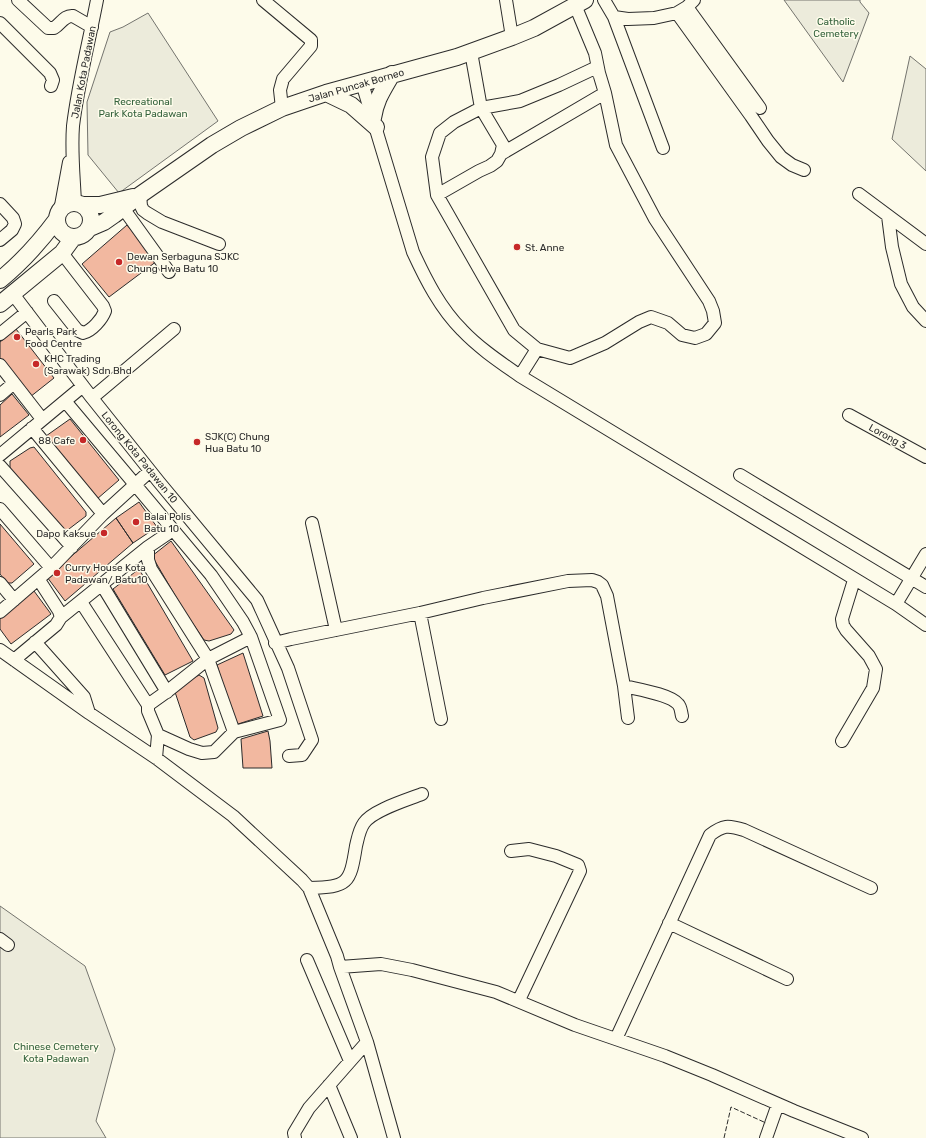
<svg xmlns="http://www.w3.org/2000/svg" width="926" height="1138" viewBox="0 0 926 1138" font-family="Rubik,sans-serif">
<rect width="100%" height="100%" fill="#fdfbea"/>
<path fill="#ecebdb" stroke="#74746e" d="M784 0H860V2L869 13 843 82Z
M148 13 218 121 119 193 88 155 87 102 110 32 123 27Z
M910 56 926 69V171L892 139Z
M0 906 85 966 115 1049 96 1121 106 1138H0Z"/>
<path fill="#f2b8a0" stroke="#2b2b2b" d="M127 225 157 261 109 297 82 264Z
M16 329 54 378 30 397 0 359V342Z
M12 394 29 415 0 437V405Z
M70 419 119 480 97 499 46 436Z
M34 447 86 512V516L65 532 10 468V461L30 448Z
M139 502 157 527 133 543 116 518Z
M116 518 133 543 65 601 47 577Z
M0 524 34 564 12 583H7L0 574Z
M171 541 234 630 231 634 209 641 204 640 183 609 152 556Z
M139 569 193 661 165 675 113 589Z
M34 591 51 614 11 644 0 629V616Z
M243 653 263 716 235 725 217 665Z
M199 675 204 678 218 728 216 732 194 740 190 737 175 692 178 687Z
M268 731 270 741 272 768H243L241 739Z"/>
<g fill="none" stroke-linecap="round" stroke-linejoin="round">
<defs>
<path id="minor" d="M18 0 48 28H54C61 24 64 15 73 16L92 27
M263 0 311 40V46L283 79 280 90 282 108
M506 0 512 37
M604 0 614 17 628 19 654 18 677 13 687 7 694 0
M575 5 595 53 599 73
M687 7 760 108
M677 13 751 116 768 141 781 157 792 165 804 170
M614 17 663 148
M0 23 50 73 53 80 51 86
M593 69 599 73 605 93 616 145 655 219 709 301 713 311 715 323 706 334 695 338 682 335 668 323 651 317 639 322 605 343 570 358 537 349 514 330 437 195 432 157 440 133 454 122 481 108 520 101 559 85Z
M362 83 413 252C426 280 440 308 462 330 479 348 500 362 520 376L896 604 926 625
M501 154 605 93
M859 194 926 244
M140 195 141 206 143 210 147 213 162 222 219 244
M437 195 479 171 490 166 497 161 501 154 503 145 481 108 471 52
M75 203C74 178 71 152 73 126 78 84 89 42 97 0
M0 204 13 218 15 224 12 230 0 240
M123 208 169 272
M60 211 69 162
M888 216 892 247 901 284 913 307 926 321
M13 294 92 398 159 482 257 600 288 668 312 740 302 755 289 756
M54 301 77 330 83 333C92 331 102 319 105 311L103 306 62 253
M0 334 27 312
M0 365 42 419
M520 376 537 349
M0 395 14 383
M92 398 174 329
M65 401 211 575 243 622 251 637 280 720 234 732 214 752 202 753 189 749 158 735
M849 415 926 457
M32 428 103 514
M0 455 83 386
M0 466 72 547
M740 475 926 587
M0 509 51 568
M312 523 336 630
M173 530 148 547V560L151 569 208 659 234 732
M0 583 14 600
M102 585 167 692
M81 602 148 705
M896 604 926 554
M0 612 51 568 103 514 150 471
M420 613 441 719
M60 618 148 547
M35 642 84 697 89 713
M275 643 291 639 420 613 483 598 568 581 592 580 598 582 602 585 607 596 624 686 628 718
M0 650 89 713 156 758 233 816 302 880 309 888 337 956 340 967 381 964 412 970 496 992 575 1025 665 1056 712 1075 794 1111 862 1138
M14 660 56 625 61 617 59 611 39 580
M624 686C636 689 670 694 678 704 681 707 681 712 682 716
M842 741 873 688 876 669 869 656 846 630 843 625 842 619 854 580
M156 758 158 735 148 711V705L169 690 208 659 251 637
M511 851 529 849 556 856 578 865 580 871 519 1000
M309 888C348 887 350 884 356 846 358 838 359 830 364 823 373 810 407 800 422 794
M669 923 787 979
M0 939 8 945
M307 960 350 1061
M340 967 367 1042 394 1138
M616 1039 710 835C723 825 728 825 744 830L871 888
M329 1085 351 1138
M295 1138 294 1133 309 1108 367 1042
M766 1138 778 1104"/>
<path id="major" d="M326 93 351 105 376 127
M373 118C376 99 383 90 392 74
M57 220a17 17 0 1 1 34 0a17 17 0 1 1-34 0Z
M82 205H100L133 197
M90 228 104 222 114 215 140 195 212 145 241 128 282 108 326 93 457 57 512 37 534 28 585 0
M0 280C22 262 40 242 57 219
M0 304 62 253 73 238"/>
</defs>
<use href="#minor" stroke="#2b2b2b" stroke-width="14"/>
<use href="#major" stroke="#2b2b2b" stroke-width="18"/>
<use href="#minor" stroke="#fdfbea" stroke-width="12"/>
<use href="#major" stroke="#fdfbea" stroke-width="16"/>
<path stroke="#2b2b2b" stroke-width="1" stroke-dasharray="5 2" stroke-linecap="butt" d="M724 1138 731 1107 766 1123"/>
</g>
<g fill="#c62828" stroke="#fdfbea" stroke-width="1.5">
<circle cx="517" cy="247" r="4"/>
<circle cx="119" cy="262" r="4"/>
<circle cx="17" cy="337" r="4"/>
<circle cx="36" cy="364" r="4"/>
<circle cx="83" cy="440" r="4"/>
<circle cx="197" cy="442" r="4"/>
<circle cx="136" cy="522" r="4"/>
<circle cx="104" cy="533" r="4"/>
<circle cx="57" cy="573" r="4"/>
</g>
<g text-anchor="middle" stroke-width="3" stroke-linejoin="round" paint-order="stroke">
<g font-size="10" fill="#34623c" stroke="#fdfbea">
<text x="836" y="25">Catholic<tspan x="836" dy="12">Cemetery</tspan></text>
<text x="143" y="105">Recreational<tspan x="143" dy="12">Park Kota Padawan</tspan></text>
<text x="56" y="1050">Chinese Cemetery<tspan x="56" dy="12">Kota Padawan</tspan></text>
</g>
<g font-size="10" fill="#2b2b2b" stroke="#fdfbea">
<text transform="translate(83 72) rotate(-79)" y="4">Jalan Kota Padawan</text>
<text transform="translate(356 85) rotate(-16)" y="4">Jalan Puncak Borneo</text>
<text transform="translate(888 436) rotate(29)" y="4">Lorong 3</text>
<text transform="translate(140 457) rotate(51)" y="4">Lorong Kota Padawan 10</text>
</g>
<g font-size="10" fill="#2b2b2b" stroke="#fdfbea" text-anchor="start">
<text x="525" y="251">St. Anne</text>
<text x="127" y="260">Dewan Serbaguna SJKC<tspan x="127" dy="12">Chung Hwa Batu 10</tspan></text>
<text x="25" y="335">Pearls Park<tspan x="25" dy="12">Food Centre</tspan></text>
<text x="44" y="362">KHC Trading<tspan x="44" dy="12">(Sarawak) Sdn Bhd</tspan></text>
<text x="205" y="440">SJK(C) Chung<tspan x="205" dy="12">Hua Batu 10</tspan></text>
<text x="75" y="444" text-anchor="end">88 Cafe</text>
<text x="144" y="520">Balai Polis<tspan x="144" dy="12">Batu 10</tspan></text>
<text x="96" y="537" text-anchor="end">Dapo Kaksue</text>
<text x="65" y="571">Curry House Kota<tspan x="65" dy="12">Padawan/ Batu10</tspan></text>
</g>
</g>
</svg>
